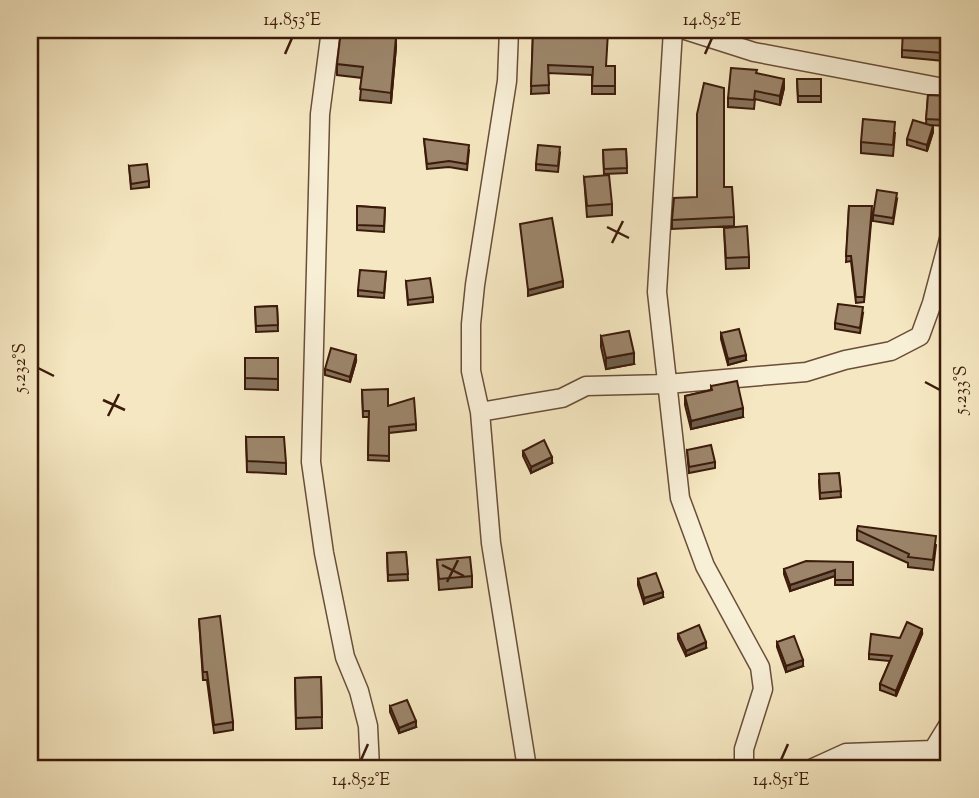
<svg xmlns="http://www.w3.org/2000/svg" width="979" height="798" viewBox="0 0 979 798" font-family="'Sorts Mill Goudy',serif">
<rect width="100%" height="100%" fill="#f5e7c1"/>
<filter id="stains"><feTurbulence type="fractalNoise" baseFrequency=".00286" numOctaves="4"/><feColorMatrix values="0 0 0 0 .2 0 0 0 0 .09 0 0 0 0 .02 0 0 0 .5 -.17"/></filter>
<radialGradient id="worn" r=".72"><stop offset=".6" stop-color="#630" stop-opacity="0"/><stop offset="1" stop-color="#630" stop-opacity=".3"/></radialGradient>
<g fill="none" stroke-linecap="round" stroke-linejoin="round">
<defs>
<path id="minor" d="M331 30 320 114 311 462 324 553 345 657 359 691 368 726 370 768
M509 30 507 81 475 285 471 324V371L480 412 491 543 527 768
M673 30 657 292 680 498 705 566 760 667 763 689 744 749V768
M685 30 754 52 949 89
M480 412 562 398 586 386 667 384 806 372 845 360 891 351 920 336 932 303 949 239
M933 750 949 724
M813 768 846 753 933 750 949 756"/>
</defs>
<use href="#minor" stroke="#6a4e38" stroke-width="21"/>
<use href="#minor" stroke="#f8efd7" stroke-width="18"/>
</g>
<path fill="#86725b" stroke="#3c1b0b" stroke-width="2" d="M949 30V76L945 75 944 61 902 57V50Z
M533 32 586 37 606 66H615V94H592V75L548 73 549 93 531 94Z
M396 47 391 103 360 100 362 78 337 75V64Z
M756 73 784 88 780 105 755 99 754 109 728 107V98Z
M797 79H821V102H798Z
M928 95 948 96 946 126 929 125 933 132 927 151 907 145V139L926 124Z
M895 133 893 156 861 153V142Z
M424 139 469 150 467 170 449 167 427 169Z
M626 149 627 173 604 174 603 150Z
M560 153 558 172 536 170V164Z
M129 166 149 181V187L131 189Z
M584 177 612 204V215L587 217Z
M697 197 734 217V226L672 229V220Z
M897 199 893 224 873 221V215Z
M357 206 385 208 384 232 357 230Z
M849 206 872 212 864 302 856 303 851 261 846 262Z
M724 228 749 257V268L726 269Z
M386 272 384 298 358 296V290Z
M406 281 433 297V302L408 305Z
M277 306 278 331 256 332 255 307Z
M863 313 860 333 835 329V323Z
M721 333 746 360 728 365 721 339Z
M601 336 634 364 606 369 601 347Z
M245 358H278V390L245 389Z
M356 361 350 382 325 375V369Z
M711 386 743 417 691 429 685 405V396L711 390Z
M362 390 416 424V430L389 433V461L368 460 369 417H363Z
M246 437 286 463V474L247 472Z
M687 450 715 462V468L689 473Z
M523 451 552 463 531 473 523 456Z
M839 473 841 497 820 499 819 480Z
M857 530 936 545 933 570 908 567V563L857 540Z
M406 552 408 580 388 581 387 553Z
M437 560 472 576V587L439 590Z
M853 562V585H835V576L790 591 784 574V569Z
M638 579 663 597 644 604 638 585Z
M199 619 233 722V730L214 733 207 680H203Z
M678 634 706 648 686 656 678 639Z
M922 634 896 696 880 690V684L890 661 869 659V654L900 638Z
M777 642 803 666 786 672 777 647Z
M321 677 322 728 296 729 295 678Z
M390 706 416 727 399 733 390 712Z"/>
<path fill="#6d5d4a" stroke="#3c1b0b" stroke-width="2" d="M396 37V47L391 103V93Z
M784 79V88L780 105V96Z
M933 126V132L927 151V145Z
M563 281V287L528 296V290Z
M634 353V364L606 369V358Z
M356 355V361L350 382V377Z
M746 355V360L728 365V359Z
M743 408V417L691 429V421Z
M552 457V463L531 473V467Z
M835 570V576L790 591V585Z
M663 592V597L644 604V598Z
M922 629V634L896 696V691Z
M706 642V648L686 656V651Z
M803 660V666L786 672V666Z
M416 721V727L399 733V728Z"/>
<path fill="#9c856a" stroke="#3c1b0b" stroke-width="2" d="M341 30 396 37 391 93 360 89 363 67 337 64Z
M586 30 608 32 606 66H615V86H592L593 67 548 65 549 85 531 86 533 32 586 37Z
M903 30H949V68L945 67 944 53 902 50Z
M731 68 757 70 756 73 784 79 780 96 755 91 754 100 728 98Z
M797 79H821V96H798Z
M704 83 724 88V187H732L734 217 672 220 674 198 697 197V114Z
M928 95 948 96 946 120 926 119Z
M863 119 895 122 893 145 861 142Z
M913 120 933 126 927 145 907 139Z
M424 139 469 145 467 164 449 161 427 164Z
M538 145 560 147 558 166 536 164Z
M626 149 627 168 604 169 603 150Z
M147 164 149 181 131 184 129 166Z
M609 175 612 204 587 206 584 177Z
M877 190 897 193 893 218 873 215Z
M357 206 385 208 384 226 357 225Z
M849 206H872L864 297H856L851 256H846Z
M552 218 563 281 528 290 520 224Z
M747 226 749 257 726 258 724 228Z
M360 270 386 272 384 293 358 290Z
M430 278 433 297 408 300 406 281Z
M838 304 863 307 860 328 835 323Z
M277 306 278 325 256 326 255 307Z
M739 329 746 355 728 359 721 333Z
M629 331 634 353 606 358 601 336Z
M331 348 356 355 350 377 325 369Z
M245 358H278V379L245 378Z
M737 381 743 408 691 421 685 396 712 390 711 386Z
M388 389V406L414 398 416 424 389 427V456L368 455 369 411H363L362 390Z
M246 437H284L286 463 247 461Z
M544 440 552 457 531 467 523 451Z
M711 445 715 462 689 467 687 450Z
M839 473 841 491 820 493 819 474Z
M858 526 936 536 933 560 908 557 909 554 857 530Z
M406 552 408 574 388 575 387 553Z
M470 557 472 576 439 579 437 560Z
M806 561 853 562V580H835V570L790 585 784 569Z
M656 573 663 592 644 598 638 579Z
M220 616 233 722 214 725 207 672H203L199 619Z
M907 622 922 629 896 691 880 684 892 656 869 654 871 634 900 638Z
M699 625 706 642 686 651 678 634Z
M794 636 803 660 786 666 777 642Z
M321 677 322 717 296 718 295 678Z
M407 700 416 721 399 728 390 706Z
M719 760 721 768H702V766Z
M610 766V768H589Z"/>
<path fill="none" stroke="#3c1b0b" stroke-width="2.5" d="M285 54 292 38M705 54 712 38M607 227 629 238M612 243 623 221M38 368 54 376M925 382 940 390M103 400 125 410M108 416 119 394M442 565 464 576M447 582 458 560M361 760 368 744M781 760 788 744"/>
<rect width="979" height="798" fill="none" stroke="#f5e7c1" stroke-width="77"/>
<rect x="38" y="38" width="902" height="722" fill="none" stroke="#3c1b0b" stroke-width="2.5"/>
<g font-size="18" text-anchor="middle" fill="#3c1b0b">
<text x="292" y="25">14.853°E</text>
<text x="712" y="25">14.852°E</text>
<text transform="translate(19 368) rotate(-90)" y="6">5.232°S</text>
<text transform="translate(960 390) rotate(-90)" y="6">5.233°S</text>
<text x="361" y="785">14.852°E</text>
<text x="781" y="785">14.851°E</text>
</g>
<rect width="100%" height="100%" filter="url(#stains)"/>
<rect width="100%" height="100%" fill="url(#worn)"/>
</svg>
